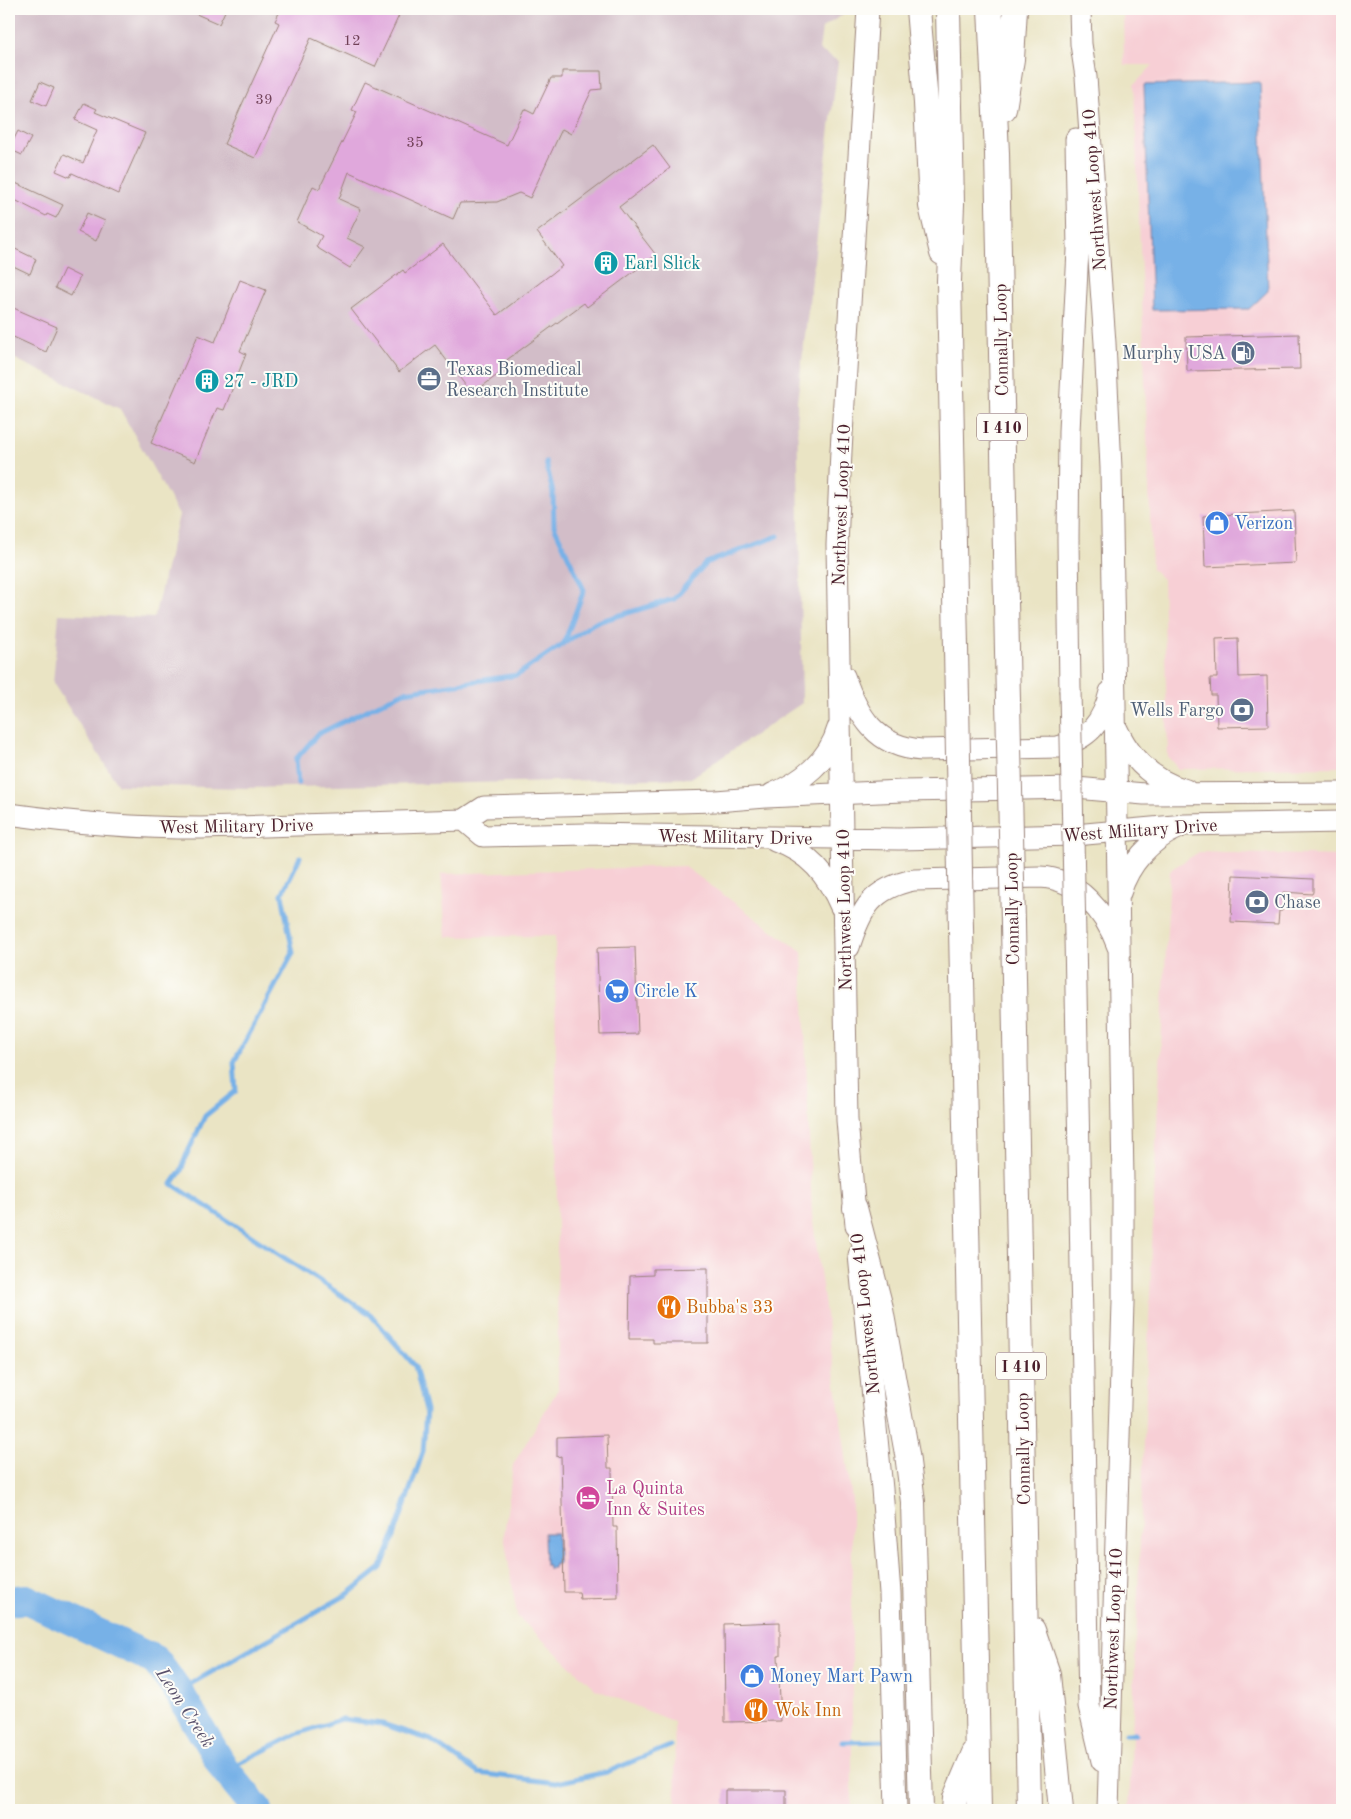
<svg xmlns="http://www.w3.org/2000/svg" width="1351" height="1819" viewBox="0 0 1351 1819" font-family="'Old Standard TT',serif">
<rect width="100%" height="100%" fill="#fdfcf7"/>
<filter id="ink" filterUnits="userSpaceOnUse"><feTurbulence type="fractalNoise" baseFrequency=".02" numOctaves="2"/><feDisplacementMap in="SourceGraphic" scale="10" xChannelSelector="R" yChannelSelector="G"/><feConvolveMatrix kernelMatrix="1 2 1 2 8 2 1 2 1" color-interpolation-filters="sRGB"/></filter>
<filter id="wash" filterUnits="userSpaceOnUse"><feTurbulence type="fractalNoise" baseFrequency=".0096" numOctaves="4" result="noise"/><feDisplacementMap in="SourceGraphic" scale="20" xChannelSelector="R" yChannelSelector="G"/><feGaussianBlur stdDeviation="1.12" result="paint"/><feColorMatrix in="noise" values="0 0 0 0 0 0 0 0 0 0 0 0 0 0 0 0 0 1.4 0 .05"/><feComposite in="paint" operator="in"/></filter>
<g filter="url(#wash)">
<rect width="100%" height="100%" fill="#eae4c4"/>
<path fill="#f7cfd5" d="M1123 9H1342V767L1178 769 1168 757 1163 579 1152 569 1134 85 1153 65H1124Z
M1199 852 1342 856V1810H1129L1157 1124 1170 870Z
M684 866 802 952 812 1214 852 1499V1810H676L674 1722 595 1689 517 1616 504 1535 513 1465 558 1389 555 936 446 937 441 874Z"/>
<path fill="#d2bdc8" d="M9 9H845L844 14 822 28 819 50 838 61 797 402 802 703 691 778 246 788 118 785 53 683 59 614 154 618 179 515 120 409 9 356Z"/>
<path fill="#77b1e7" stroke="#606889" d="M1260 82 1268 291 1249 309 1152 310 1144 85Z
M544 1533H557L558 1564H554V1568H548V1565H545Z"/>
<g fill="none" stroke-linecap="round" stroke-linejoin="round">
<path stroke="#77b1e7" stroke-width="5" d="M546 462 553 493 554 526 584 590 564 643
M298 783 296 759 318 734 404 692 517 675 594 623 674 599 706 563 778 536
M178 1691 348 1594 381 1568 394 1536 423 1452 426 1410 415 1366 370 1314 172 1184 181 1171 186 1156 205 1116 236 1091 234 1062 293 953 282 894 300 857
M1126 1734H1135
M842 1742 886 1741
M225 1770 297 1734 342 1719 382 1724 431 1740 478 1773 556 1783 607 1772 670 1746"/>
<path stroke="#77b1e7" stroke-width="30" d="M9 1601 26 1599 155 1660 178 1691 225 1770 258 1810"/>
</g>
<g id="blocks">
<path fill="#e0a8dc" d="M185 9H226L219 24Z
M281 9H402L375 67 311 38 255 158 224 144 279 23 275 21Z
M562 71H601L602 89 592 90 571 134 562 129 530 198 519 193 497 202 460 203 453 219 349 172 339 199 361 209 347 238 365 247 350 268 316 247 322 236 297 222 313 186 319 189 357 112 352 110 365 82 507 145 524 109 534 114 551 78H562Z
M40 82 54 88 46 106 32 100Z
M84 103 97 109 95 112 145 133 118 194 72 173 70 177 56 171 64 154 83 163 97 130 75 120Z
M18 131 31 138 22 155 9 149Z
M653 145 670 168 619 207 656 255 587 307 584 303 504 362 508 367 472 394 435 345 399 372 351 309 403 270 405 273 443 244 497 315 562 266 537 232Z
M9 180 63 205 56 218 47 214 46 216 9 197Z
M87 213 105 221 96 241 78 232Z
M9 246 36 259 30 274 9 264Z
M64 269 80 277 71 296 55 288Z
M240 280 266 290 240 351 246 354 224 410 217 408 195 462 151 443 198 335 215 342Z
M9 306 57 327 46 352 9 335Z
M1299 334 1300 369 1187 371 1186 337Z
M1294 511 1296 563 1205 567 1203 516Z
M1238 638 1239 677 1267 676 1268 726 1217 727 1216 695H1211L1210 678H1217L1216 639Z
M1233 875 1313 879V892L1312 894 1283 892 1282 911H1279L1278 924 1231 922Z
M635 947 638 1034 600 1035 597 948Z
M708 1268V1343H653V1339H629L630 1276 653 1275V1269Z
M607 1435 608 1468H612L613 1527H617L618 1598 580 1599 579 1592H564L561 1456 557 1457V1437Z
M780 1622V1656H778L781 1721 725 1722 724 1624Z
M725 1790H786V1810H725Z"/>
</g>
</g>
<g filter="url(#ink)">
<use href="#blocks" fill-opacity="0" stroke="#9a8278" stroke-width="1"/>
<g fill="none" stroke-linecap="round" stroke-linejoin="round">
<defs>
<path id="major" d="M1080 9 1081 44 1086 77 1105 343 1111 468 1123 1181V1302L1108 1810
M844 676C858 716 876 747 922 750L1058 747C1089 739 1103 722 1110 692
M1070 690 1068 540 1069 431 1078 250 1076 139
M1116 727C1130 758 1153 781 1186 790
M772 794C802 782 829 760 838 728
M9 814C73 823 137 828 201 828L464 820 484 807 716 801 766 797 902 791 1076 788 1144 794 1342 793
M464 820 483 836 587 834 899 839 1075 835 1185 825 1342 822
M775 841C809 852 828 876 841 907
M1120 893C1129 864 1150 840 1178 828
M1075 936 1089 1706 1102 1761
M849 947C861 909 872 888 914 880L1040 877C1077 878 1106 913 1118 947
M856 1225 847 1120 837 545 841 451 868 9
M859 1255 882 1489 890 1593 896 1810"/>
<path id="highway" d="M918 9 926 103 931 206 942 253
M948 9 952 204 949 281 957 700
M990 9 997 153 1008 701
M1004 109 1012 59 1015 9
M1013 923 1029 1810
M961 929 979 1810
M855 1208 880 1304 907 1454 913 1502 921 1810
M1033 1630 1048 1674 1061 1810
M954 1810 955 1798 974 1753"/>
</defs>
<use href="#major" stroke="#9a8278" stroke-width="23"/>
<use href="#highway" stroke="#9a8278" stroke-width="26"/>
<use href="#major" stroke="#fff" stroke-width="21"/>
<use href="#highway" stroke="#fff" stroke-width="24"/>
<defs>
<path id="major-bridge" d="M1070 690 1075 936"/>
<path id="highway-bridge" d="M957 700 961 929
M1008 701 1013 923"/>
</defs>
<use href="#major-bridge" stroke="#9a8278" stroke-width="23" stroke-linecap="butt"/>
<use href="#highway-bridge" stroke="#9a8278" stroke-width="26" stroke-linecap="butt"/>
<use href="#major-bridge" stroke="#fff" stroke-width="21"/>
<use href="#highway-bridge" stroke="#fff" stroke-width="24"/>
</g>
</g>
<defs>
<symbol id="building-disc" viewBox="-11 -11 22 22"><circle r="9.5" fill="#0f9aa8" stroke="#fdfcf7"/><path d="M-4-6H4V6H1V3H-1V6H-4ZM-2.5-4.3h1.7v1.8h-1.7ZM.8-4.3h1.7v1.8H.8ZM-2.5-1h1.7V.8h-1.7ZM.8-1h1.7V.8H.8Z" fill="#fff"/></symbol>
<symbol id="fuel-disc" viewBox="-11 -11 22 22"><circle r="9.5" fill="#5c6f8a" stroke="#fdfcf7"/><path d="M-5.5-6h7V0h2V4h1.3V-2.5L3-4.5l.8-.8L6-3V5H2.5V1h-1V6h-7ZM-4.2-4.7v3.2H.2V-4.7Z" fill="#fff"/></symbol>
<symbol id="office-disc" viewBox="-11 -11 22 22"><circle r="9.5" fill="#5c6f8a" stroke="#fdfcf7"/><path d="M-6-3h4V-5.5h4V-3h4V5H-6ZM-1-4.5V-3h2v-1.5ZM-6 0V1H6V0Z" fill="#fff"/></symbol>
<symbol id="shop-disc" viewBox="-11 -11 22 22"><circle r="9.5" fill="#3f7fe0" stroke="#fdfcf7"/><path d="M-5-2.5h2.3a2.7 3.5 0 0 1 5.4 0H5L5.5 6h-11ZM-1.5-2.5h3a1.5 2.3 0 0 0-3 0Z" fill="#fff"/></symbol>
<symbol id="bank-disc" viewBox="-11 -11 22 22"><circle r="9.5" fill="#5c6f8a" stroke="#fdfcf7"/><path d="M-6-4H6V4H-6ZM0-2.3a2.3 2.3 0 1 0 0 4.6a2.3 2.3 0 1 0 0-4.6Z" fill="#fff"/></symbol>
<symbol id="supermarket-disc" viewBox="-11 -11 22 22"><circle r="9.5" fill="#3f7fe0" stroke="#fdfcf7"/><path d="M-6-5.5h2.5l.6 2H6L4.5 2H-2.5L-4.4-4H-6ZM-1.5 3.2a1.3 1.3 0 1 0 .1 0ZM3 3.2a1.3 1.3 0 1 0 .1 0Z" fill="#fff"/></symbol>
<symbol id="restaurant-disc" viewBox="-11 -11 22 22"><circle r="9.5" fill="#e8710a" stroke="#fdfcf7"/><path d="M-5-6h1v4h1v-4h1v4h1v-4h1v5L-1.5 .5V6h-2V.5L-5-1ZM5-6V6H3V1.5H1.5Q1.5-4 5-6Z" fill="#fff"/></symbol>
<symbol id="hotel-disc" viewBox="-11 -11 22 22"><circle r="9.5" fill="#d1479c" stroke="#fdfcf7"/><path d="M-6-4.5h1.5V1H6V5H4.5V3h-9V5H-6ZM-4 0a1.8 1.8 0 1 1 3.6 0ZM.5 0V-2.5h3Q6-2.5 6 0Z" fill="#fff"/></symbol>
</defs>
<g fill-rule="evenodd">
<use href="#building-disc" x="592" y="249" width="28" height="28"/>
<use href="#fuel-disc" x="1229" y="339" width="28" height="28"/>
<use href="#office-disc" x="415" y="365" width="28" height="28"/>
<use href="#building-disc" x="193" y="367" width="28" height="28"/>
<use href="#shop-disc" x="1203" y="509" width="28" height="28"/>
<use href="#bank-disc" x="1228" y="696" width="28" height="28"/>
<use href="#bank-disc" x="1243" y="888" width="28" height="28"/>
<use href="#supermarket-disc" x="603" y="977" width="28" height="28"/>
<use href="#restaurant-disc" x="655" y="1293" width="28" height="28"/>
<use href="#hotel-disc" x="574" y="1484" width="28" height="28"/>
<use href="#shop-disc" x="738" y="1662" width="28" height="28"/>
<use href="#restaurant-disc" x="742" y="1696" width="28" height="28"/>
</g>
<g text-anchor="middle" stroke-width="4" stroke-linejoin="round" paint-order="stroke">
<g font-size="15" fill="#704157">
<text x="352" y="45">12</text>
<text x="264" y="104">39</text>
<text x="415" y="147">35</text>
</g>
<g fill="#fdfcf7" stroke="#806168" stroke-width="1">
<rect x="977" y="413.5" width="50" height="27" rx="4"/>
<rect x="996" y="1352.5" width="50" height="27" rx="4"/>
</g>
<g font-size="16" font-weight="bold" fill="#4a1f2b">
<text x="1002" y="433">I 410</text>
<text x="1021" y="1372">I 410</text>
</g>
<g font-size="18" fill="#4a1f2b" stroke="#fdfcf7">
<text transform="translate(1094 190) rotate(-94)" y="6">Northwest Loop 410</text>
<text transform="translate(1001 340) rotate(-91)" y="6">Connally Loop</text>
<text transform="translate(841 505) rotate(-88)" y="6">Northwest Loop 410</text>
<text transform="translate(236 826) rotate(-1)" y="6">West Military Drive</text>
<text transform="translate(1140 830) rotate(-4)" y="6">West Military Drive</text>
<text transform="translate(735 837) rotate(1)" y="6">West Military Drive</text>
<text transform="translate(1012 909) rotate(-91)" y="6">Connally Loop</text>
<text transform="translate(844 910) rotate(-91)" y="6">Northwest Loop 410</text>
<text transform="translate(865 1314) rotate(-96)" y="6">Northwest Loop 410</text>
<text transform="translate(1023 1449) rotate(-91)" y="6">Connally Loop</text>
<text transform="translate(1113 1629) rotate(-88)" y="6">Northwest Loop 410</text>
</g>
<g font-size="18" fill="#0d838f" stroke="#fdfcf7" text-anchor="start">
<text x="624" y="269">Earl Slick</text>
<text x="224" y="387">27 - JRD</text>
</g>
<g font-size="18" fill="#4e5e75" stroke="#fdfcf7" text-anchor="end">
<text x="1226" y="359">Murphy USA</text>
<text x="446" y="375" text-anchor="start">Texas Biomedical<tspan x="446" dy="21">Research Institute</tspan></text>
<text x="1224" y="716">Wells Fargo</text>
<text x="1274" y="908" text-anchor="start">Chase</text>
</g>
<g font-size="18" fill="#366cbe" stroke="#fdfcf7" text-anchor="start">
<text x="1234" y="529">Verizon</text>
<text x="634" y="997">Circle K</text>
<text x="770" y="1682">Money Mart Pawn</text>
</g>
<g font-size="18" fill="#c56008" stroke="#fdfcf7" text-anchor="start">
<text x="686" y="1313">Bubba's 33</text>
<text x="774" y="1716">Wok Inn</text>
</g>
<g font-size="18" fill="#b23c85" stroke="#fdfcf7" text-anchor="start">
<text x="606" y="1494">La Quinta<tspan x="606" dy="21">Inn &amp; Suites</tspan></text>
</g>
<g font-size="19" font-style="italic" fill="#5a526d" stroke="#fdfcf7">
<text transform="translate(186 1707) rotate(57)" y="7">Leon Creek</text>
</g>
</g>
<rect width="1351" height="1819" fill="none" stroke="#fdfcf7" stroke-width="30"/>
</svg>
